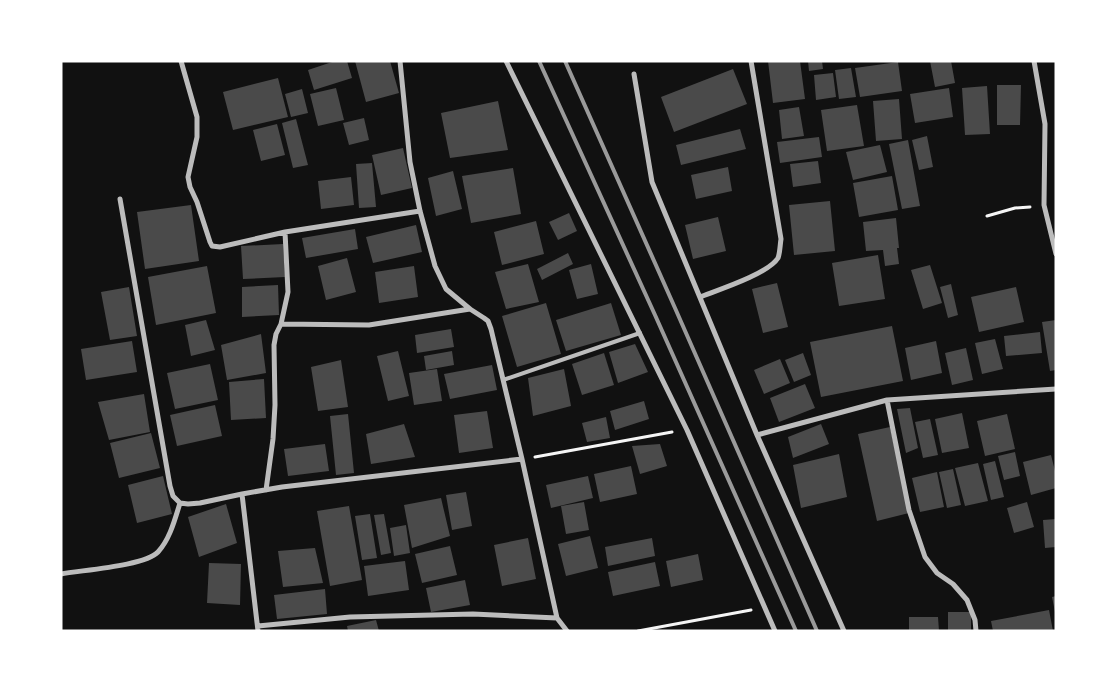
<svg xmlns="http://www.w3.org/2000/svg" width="1117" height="692" viewBox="0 0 1117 692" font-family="Bitter,serif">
<rect width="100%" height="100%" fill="#111"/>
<path fill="#4a4a4a" d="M335 61H347L352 78 314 90 308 70Z
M355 61H390L399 93 366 102Z
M768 61H800L805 99 773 103Z
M808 61H822L823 69 809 71Z
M930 61H951L955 83 935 87Z
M898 62 902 91 860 97 855 68Z
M851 68 856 97 839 99 835 70Z
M733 69 747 104 674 132 661 97Z
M833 73 836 97 816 100 814 75Z
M278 78 288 117 233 130 223 92Z
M997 85H1021L1020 125H997Z
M987 86 990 134 965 135 962 88Z
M336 88 344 120 318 126 310 94Z
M949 88 953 117 915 123 910 94Z
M302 89 308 113 291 117 285 94Z
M899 99 902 139 876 141 873 101Z
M498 101 508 150 450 158 441 113Z
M857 105 864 146 827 151 821 110Z
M799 107 804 136 782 139 779 110Z
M364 118 369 140 349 145 343 123Z
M296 119 308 165 293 168 282 123Z
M277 124 285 155 261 161 253 130Z
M740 129 746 149 681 165 676 145Z
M927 136 933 167 919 170 912 140Z
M819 137 822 157 780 163 777 142Z
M908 140 920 206 902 209 889 144Z
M880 145 887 172 853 180 846 152Z
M403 148 412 188 381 195 372 155Z
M818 161 821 183 793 187 790 164Z
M372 163 376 207 359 208 356 164Z
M728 167 732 191 696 199 691 175Z
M513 168 521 214 471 223 462 176Z
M453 171 462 209 436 216 428 178Z
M892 176 898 210 859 217 853 183Z
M351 177 354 205 321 209 318 181Z
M830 201 835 251 794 255 789 205Z
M191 205 199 261 145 269 137 212Z
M569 213 577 231 558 240 549 222Z
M718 217 726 251 693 259 685 225Z
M896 218 899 248H897L899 264 885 266 883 250 866 251 863 222Z
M536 221 544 254 502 265 494 232Z
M416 225 422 252 373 263 366 237Z
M355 229 358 249 306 258 302 238Z
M283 244 285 277 243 279 241 246Z
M568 253 573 264 542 280 537 269Z
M878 255 885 299 839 306 832 263Z
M347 258 356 292 326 300 318 266Z
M528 264 539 302 506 309 495 272Z
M591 264 598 294 577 299 569 270Z
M930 265 942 303 923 309 911 270Z
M207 266 216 313 156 325 148 277Z
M414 266 418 297 379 303 375 272Z
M777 283 788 327 763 333 752 289Z
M951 284 958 315 948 318 940 287Z
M278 285 279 315 242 317V287Z
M129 287 137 336 110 340 101 292Z
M1016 287 1024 322 979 332 971 297Z
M546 303 561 354 517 367 502 316Z
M611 303 621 335 566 351 556 320Z
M206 320 215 350 191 356 185 325Z
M1056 320V370L1050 371 1042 322Z
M892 326 903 381 821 397 810 342Z
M451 329 454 347 417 353 415 335Z
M1040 332 1042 353 1006 356 1004 336Z
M261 334 266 373 227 380 221 345Z
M995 339 1003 369 982 374 975 343Z
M132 341 137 372 86 380 81 349Z
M936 341 942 373 911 380 905 348Z
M635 344 648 372 618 383 609 352Z
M966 348 973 380 952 385 945 353Z
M398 351 409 396 388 401 377 356Z
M452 351 454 365 426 370 424 356Z
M604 353 614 385 582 395 572 364Z
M803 353 811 375 794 382 785 360Z
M780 359 790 383 764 394 754 370Z
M341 360 348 407 318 411 311 367Z
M210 364 218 400 175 409 167 373Z
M492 365 497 390 450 399 444 374Z
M437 369 442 401 414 405 409 373Z
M564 369 571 406 533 416 528 378Z
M264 379 266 418 231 420 229 382Z
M805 384 815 408 779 422 770 398Z
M144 394 150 432 109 440 98 402Z
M644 401 649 419 615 430 610 411Z
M215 405 222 436 177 446 170 415Z
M910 408 918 448 906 453 897 409Z
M487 411 493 448 459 453 454 415Z
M962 413 969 448 942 453 935 419Z
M348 414 354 473 336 475 330 416Z
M1007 414 1015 449 985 456 977 421Z
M606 417 610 438 587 442 582 423Z
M930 419 938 455 923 458 915 422Z
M404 424 415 457 371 464 366 434Z
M821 424 829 444 793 458 788 437Z
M890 427 909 513 877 521 858 434Z
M151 433 160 468 119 478 110 443Z
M325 444 329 471 288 476 284 449Z
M660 444 667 466 640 474 632 446Z
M1015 452 1020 476 1004 480 998 456Z
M839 454 847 497 801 508 793 465Z
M1051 455 1056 475V488L1031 495 1023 462Z
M995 461 1004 497 991 500 983 464Z
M978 463 988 501 965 506 955 468Z
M631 466 637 494 600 502 594 474Z
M953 469 961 505 947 508 939 472Z
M937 472 944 507 920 512 912 478Z
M163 476 172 514 137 523 128 485Z
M588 476 593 498 551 508 546 485Z
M466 492 472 526 452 530 446 495Z
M441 498 450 536 412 548 404 505Z
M584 502 589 530 566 534 561 506Z
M1027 502 1034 527 1014 533 1007 508Z
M226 504 237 543 199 557 188 517Z
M349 506 362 580 330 586 317 511Z
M370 514 377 558 362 560 355 516Z
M384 514 391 553 381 555 374 515Z
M1056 519V547L1045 548 1043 520Z
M406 525 410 553 394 556 390 528Z
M590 536 598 568 566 576 558 544Z
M528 538 536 579 502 586 494 545Z
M652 538 655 556 608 566 605 547Z
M450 546 457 575 422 583 415 554Z
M315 548 323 583 283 587 278 551Z
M698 554 703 580 671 587 666 561Z
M405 561 409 590 368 596 364 566Z
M655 562 660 586 613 596 608 572Z
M209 563 241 564 240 605 207 603Z
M465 580 470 605 431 612 426 588Z
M325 589 327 614 277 619 274 595Z
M1056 596V612H1055L1052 597Z
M1049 610 1053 631H993L991 621Z
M948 612H971V631H948Z
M909 617H938L939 631H909Z
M376 620 379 631H348L347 626Z"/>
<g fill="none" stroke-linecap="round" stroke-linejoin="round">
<path stroke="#f5f5f5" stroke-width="3" d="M987 216 1015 208 1030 207
M535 457 672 432
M638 631 751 610"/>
<path stroke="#bcbcbc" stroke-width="4" d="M503 380 640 333"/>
<path stroke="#bcbcbc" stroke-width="5" d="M181 61 197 117V137L188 177 190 187 197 202 210 242 212 246 220 247 285 232
M400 61 410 162 420 211 435 266 446 289 470 309 484 318 488 321 491 329 522 459 557 618 567 631
M506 61 687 430 775 631
M1034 61 1045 124 1044 205 1056 254
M634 74 652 182 757 435 844 631
M120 199 170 486 173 496 180 503 188 504 200 503 242 494 282 487 522 459
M700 297C718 290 768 274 778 258 780 253 780 245 781 239L751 61
M281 324 288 292 285 232 420 211
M887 400 909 510 925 557 937 573 953 584 967 600 975 620 976 631
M757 435 887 400 1056 389
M266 490 273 439 275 405 274 345 276 334 281 324 369 325 470 309
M242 494 258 631
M61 574C82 570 145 566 158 552 170 539 175 519 180 503
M258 626 350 617 473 614 557 618"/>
<path stroke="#9a9a9a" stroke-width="4" d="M539 61 655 315 796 631
M565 61 675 308 817 631"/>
</g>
<rect width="1117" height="692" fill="none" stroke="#ffffff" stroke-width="125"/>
</svg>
